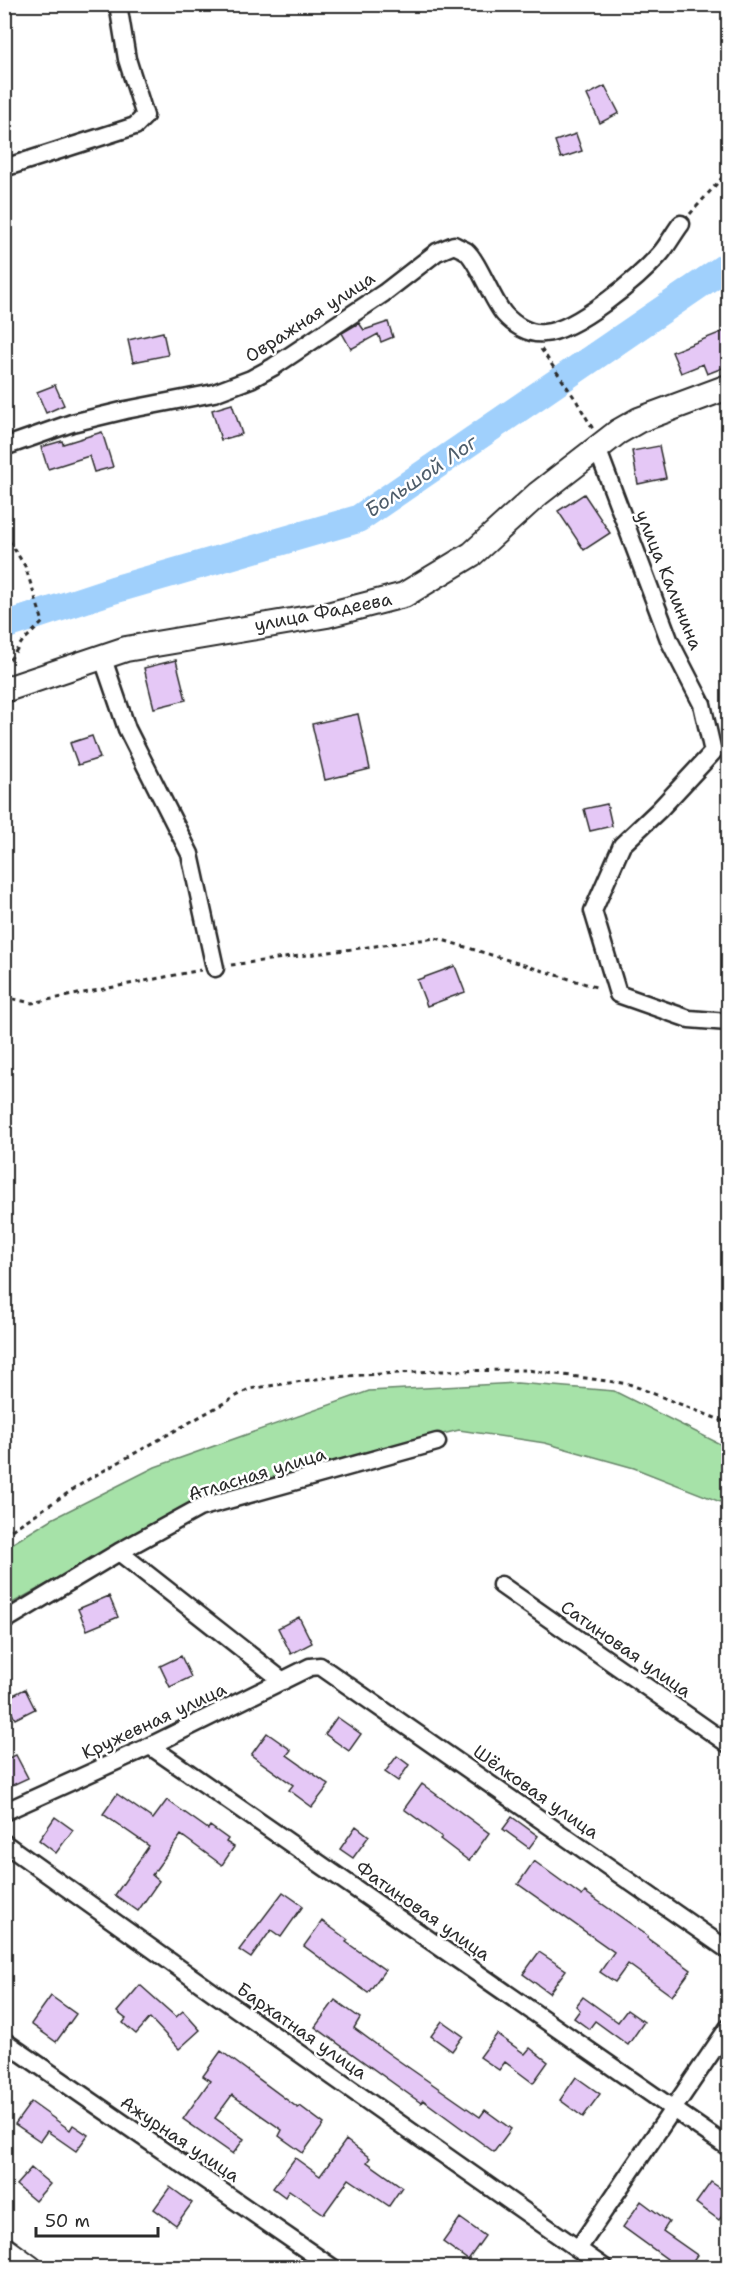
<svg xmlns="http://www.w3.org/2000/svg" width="733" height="2272" viewBox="0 0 733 2272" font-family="'Shantell Sans',sans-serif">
<rect width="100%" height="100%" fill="#fff"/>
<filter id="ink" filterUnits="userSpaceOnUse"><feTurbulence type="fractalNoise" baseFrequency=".0167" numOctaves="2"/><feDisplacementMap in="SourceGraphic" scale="12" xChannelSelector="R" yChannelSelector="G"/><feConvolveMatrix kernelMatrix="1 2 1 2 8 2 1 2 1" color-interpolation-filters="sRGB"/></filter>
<g filter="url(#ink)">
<path fill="#a6e2a8" stroke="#68866a" stroke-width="1.5" d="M517 1383 614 1391 728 1448V1505L634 1468 545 1443 459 1430 341 1459 224 1493 149 1528 5 1607V1548L52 1519 155 1467 369 1391Z"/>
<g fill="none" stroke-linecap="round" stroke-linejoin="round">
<path stroke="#a0d0fc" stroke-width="28" d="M4 626 113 590 358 519 728 265"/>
</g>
<path fill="#e5c8f6" stroke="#2b2b2b" stroke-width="1.5" d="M605 86 619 113 600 123 587 95Z
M576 134 582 151 561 158 555 141Z
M388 322 393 337 381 342 378 334 351 349 342 333 359 323 364 330Z
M729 329V356L722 359 725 367 707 374 703 364 681 373 672 352Z
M163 332 168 355 133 362 128 340Z
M55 385 64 405 46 413 37 392Z
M232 404 242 434 221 440 212 410Z
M102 432 113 467 94 472 89 456 48 469 41 447 62 441 63 444Z
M659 446 666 478 638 484 632 451Z
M584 494 610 533 584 550 558 511Z
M176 660 186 700 154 708 144 668Z
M358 714 370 769 325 780 312 724Z
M92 736 100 758 78 765 70 743Z
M607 804 612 826 590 831 584 809Z
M455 966 465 992 427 1006 417 980Z
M109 1596 118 1617 87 1630 78 1609Z
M299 1617 312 1643 291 1654 278 1628Z
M181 1656 191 1677 170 1687 160 1666Z
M25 1689 35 1709 15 1719 5 1699Z
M337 1717 361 1734 349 1751 325 1734Z
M267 1733 291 1750 287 1755 329 1785 312 1807 289 1790 293 1785 251 1755Z
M16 1755 28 1778 4 1789V1760Z
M397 1756 409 1765 398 1781 385 1772Z
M422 1784 489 1833 469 1861 440 1839 442 1837 404 1809Z
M117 1794 153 1819 167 1800 208 1829 210 1826 228 1839 226 1842 234 1847 222 1865 181 1835 152 1875 159 1881 138 1911 115 1895 149 1846 103 1814Z
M55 1817 73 1830 56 1853 39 1840Z
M512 1817 538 1836 529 1848 503 1829Z
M356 1826 369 1836 353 1858 340 1849Z
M534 1861 582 1896 585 1892 648 1936 647 1938 691 1970 672 1996 628 1964 615 1982 600 1972 614 1952 518 1884Z
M283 1892 303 1906 281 1937 271 1930 251 1958 239 1950Z
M322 1921 348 1940 346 1942 385 1970 368 1993 304 1946Z
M539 1952 566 1970 549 1993 523 1974Z
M140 1985 176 2017 183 2011 200 2030 179 2049 150 2018 136 2034 123 2023 126 2019 117 2012Z
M51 1996 76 2014 56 2042 31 2024Z
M583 1997 618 2022 627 2010 644 2022 628 2045 595 2021 589 2029 574 2018 580 2010 576 2006Z
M335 2000 360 2018 354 2028 392 2056 480 2117 485 2110 511 2129 494 2152 423 2100 421 2103 315 2027Z
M442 2021 463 2036 452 2051 431 2036Z
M497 2034 525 2054 530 2048 548 2062 533 2083 505 2062 499 2070 480 2057Z
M221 2051 298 2108 300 2106 324 2124 303 2153 279 2136 282 2130 232 2095 215 2118 244 2139 233 2154 183 2119 210 2081 203 2076Z
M576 2077 600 2094 583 2117 560 2100Z
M31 2102 70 2130 73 2125 88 2135 76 2151 47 2131 40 2141 15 2124Z
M346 2140 370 2158 367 2162 402 2187 389 2206 349 2179 324 2214 289 2190 285 2197 273 2188 295 2158 320 2176Z
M31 2168 50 2184 35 2201 16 2185Z
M711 2182 729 2194V2207L719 2220 696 2203Z
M170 2187 192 2203 176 2225 154 2209Z
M641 2201 669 2222 663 2231 697 2255 688 2268H660L667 2259 623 2227Z
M460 2218 485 2236 468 2260 443 2242Z"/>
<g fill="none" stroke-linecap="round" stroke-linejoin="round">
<defs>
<path id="street" d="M4 168 135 126 145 116 127 59 118 4
M4 447 72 423 126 410 214 393 251 379 273 367 384 293 437 252 454 245C457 247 463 249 466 251 478 261 492 300 504 314 514 325 529 335 544 333 576 331 639 278 660 254 668 245 674 233 681 224
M597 448 670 642 702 704 713 752 659 810 622 845 593 911 618 994 689 1019 728 1022
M102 656 127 729 190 854 215 968
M119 1552 283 1681
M501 1585 728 1744
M4 1621 119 1552 199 1508 437 1442
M150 1746 728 2147
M4 1812 150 1746 310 1667 320 1666 728 1950
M4 1843 214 1993 605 2268
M4 2041 333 2268
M578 2249 728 2028"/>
<path id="secondary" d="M4 690 126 649 327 615 404 595 472 554 538 494 618 432 639 420 728 387
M4 2249 30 2268"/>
</defs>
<use href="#street" stroke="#2b2b2b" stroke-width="21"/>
<use href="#secondary" stroke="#2b2b2b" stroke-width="28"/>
<path stroke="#2b2b2b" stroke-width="3" stroke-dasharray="4.5 4.5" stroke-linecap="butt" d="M690 214 728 171
M541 349 576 400 593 429
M4 533 25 566 43 622 22 642 4 668
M231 965 436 938 599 988
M4 997 32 1003 201 970
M4 1535 89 1479 249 1389 330 1377 435 1371 527 1370 629 1384 728 1423"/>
<use href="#street" stroke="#fff" stroke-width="16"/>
<use href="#secondary" stroke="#fff" stroke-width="24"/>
</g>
</g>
<g text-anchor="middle" stroke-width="5" stroke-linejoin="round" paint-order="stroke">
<g font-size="18" fill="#2b2b2b" stroke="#fff">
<text transform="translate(310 317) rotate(-33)" y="6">Овражная улица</text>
<text transform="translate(669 580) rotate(68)" y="6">улица Калинина</text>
<text transform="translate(323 612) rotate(-11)" y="6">улица Фадеева</text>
<text transform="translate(257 1474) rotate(-17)" y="6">Атласная улица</text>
<text transform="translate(626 1649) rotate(35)" y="6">Сатиновая улица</text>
<text transform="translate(154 1721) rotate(-25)" y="6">Кружевная улица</text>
<text transform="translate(536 1792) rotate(35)" y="6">Шёлковая улица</text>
<text transform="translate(423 1911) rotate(35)" y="6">Фатиновая улица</text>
<text transform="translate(302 2031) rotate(35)" y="6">Бархатная улица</text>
<text transform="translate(180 2139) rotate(34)" y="6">Ажурная улица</text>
</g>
<g font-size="20" font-style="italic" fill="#4e5d6a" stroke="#fff">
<text transform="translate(421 476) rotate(-34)" y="7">Большой Лог</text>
</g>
</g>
<rect width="733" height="2272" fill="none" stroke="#fff" stroke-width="24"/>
<rect x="12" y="12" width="709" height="2248" fill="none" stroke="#2b2b2b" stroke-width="2" filter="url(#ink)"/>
<path d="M36 2227v9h122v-9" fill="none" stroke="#2b2b2b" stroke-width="3"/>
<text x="45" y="2227" font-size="18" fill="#2b2b2b" stroke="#ffffff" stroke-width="4.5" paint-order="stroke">50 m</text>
</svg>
